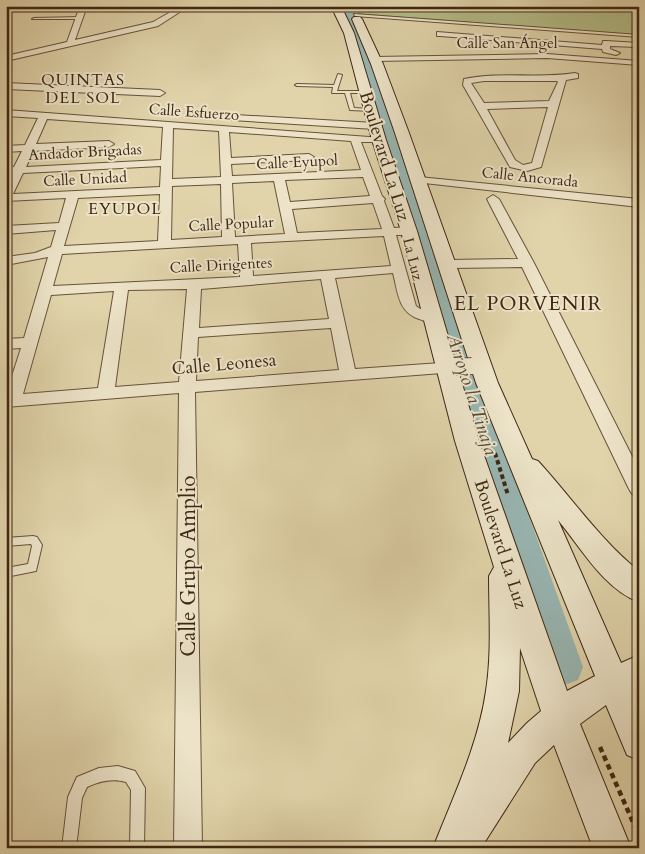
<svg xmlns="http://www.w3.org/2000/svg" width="645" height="854" viewBox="0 0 645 854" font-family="Cardo,serif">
<rect width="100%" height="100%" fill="#e1d4ab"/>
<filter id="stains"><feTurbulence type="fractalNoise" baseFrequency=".004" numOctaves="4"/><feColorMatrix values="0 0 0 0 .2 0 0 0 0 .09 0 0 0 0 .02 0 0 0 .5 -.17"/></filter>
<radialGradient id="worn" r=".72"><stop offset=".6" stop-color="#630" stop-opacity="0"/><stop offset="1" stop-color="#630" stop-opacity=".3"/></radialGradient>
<path fill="#b3bc88" stroke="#78724e" d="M354 6H639V35L359 14Z"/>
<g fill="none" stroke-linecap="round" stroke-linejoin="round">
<path fill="#98b6b3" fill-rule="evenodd" d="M339 6H350L364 35 520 491 583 667 578 680 564 685 550 680 545 667 488 491 352 35Z"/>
<defs>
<path id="lane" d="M354 14 639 35V37L355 16Z
M80 17 81 19H32L34 18Z
M338 74 342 75 337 91H367L365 93H350L354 108 370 109H372V111L350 110 345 93H332L333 87 297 86 295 85 297 84 334 85Z
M33 536 37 537 42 545 36 571 6 577V568L28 564 32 546 31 544 6 546V538Z
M118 766 135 771 145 788 144 848H130L131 790 126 782C112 778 100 781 87 787L82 798 76 848H62L68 797 77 777 99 768Z"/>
<path id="street" d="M80 6H87L75 40 153 22 181 6H189L158 26 6 61V56L67 42Z
M437 32 602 45 603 41H606L639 43V47L610 46V49L620 53 616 55 603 52 602 49 440 36H437Z
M547 54 639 61V65L547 58 375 61 371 59 375 57Z
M575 73 578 74V78L566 80 541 167 527 171 510 167 463 85 464 79C500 71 538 79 575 73ZM484 81H557L558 82 549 101 484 103 471 83ZM548 107 532 163 523 165 515 160 487 109Z
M6 83 160 90 165 93 160 96 6 89Z
M6 110 383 138V142H361L382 196 385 199 384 201 394 228 409 227 415 231 409 235H396L416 306C423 312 435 312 440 319L438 322C431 324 426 321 419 319 398 312 398 292 393 273L335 278 355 369 455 362 461 363 463 367 461 371 455 372 195 392 202 848H174L179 393 6 407V395L21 348 6 349V339L24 338 48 257 6 265V257L35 253 51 247 56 230 6 234V226L59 223 66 198 6 201V184L11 174H6V168L14 167 22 151 6 152V146L25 145 38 118 6 116ZM47 119 163 127 161 160 26 167 33 151 109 147 114 144 109 141 36 144ZM173 128 219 131 221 177 172 179ZM229 132 351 141 361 170 232 176 231 164 309 160 314 157 309 154 231 158ZM161 166 160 187 13 194 23 173ZM363 177 370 196 290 202 285 180ZM274 181 285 234 235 237 232 183ZM221 184 222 237 171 240 172 186ZM160 194 158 241 64 246 78 198ZM373 203 382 229 297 233 292 209ZM384 236 391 266 253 276 251 243ZM238 244 240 277 53 286 62 254ZM321 279 329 319 199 328 201 289ZM187 289 179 382 115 387 128 290ZM114 291 98 388 23 394 51 295ZM331 328 339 370 196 381 198 337Z
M218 114 375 123 380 126 375 129 215 119V115Z
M419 177 639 199V207L415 182 413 180Z
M493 195 499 199 534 263 639 470V496L632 494 629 489 522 267 448 268 441 264 448 260 518 259 487 199Z"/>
<path id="secondary" d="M331 6H341L354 33 386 140 417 231 479 441 567 691 595 676 476 383 395 133 371 64 352 19 354 17H360L362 19 383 64 409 133 498 383 532 459 538 461C571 497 602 542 639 571V602C604 589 581 548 558 520L621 663 639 655V687L633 690 639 702V760L627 755 606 705 580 724 631 848H593L554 745 535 763 481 848H433C453 797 478 746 486 691 492 653 489 614 489 576L494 567 455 441 401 231 372 140 344 33ZM520 648 541 711 527 723 508 743 519 691Z"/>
</defs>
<use href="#lane" stroke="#675239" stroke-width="2"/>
<use href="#street" stroke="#675239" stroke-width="2"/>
<use href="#secondary" stroke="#3e2713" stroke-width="2"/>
<path stroke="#3e2713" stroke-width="4" stroke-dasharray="4.5 3" stroke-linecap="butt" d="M495 453 508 495"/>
<path stroke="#3e2713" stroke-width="4.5" stroke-dasharray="5.5 4" stroke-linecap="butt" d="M600 747 639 836"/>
<use href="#lane" fill="#ece3c8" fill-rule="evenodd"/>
<use href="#street" fill="#ece3c8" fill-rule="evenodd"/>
<use href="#secondary" fill="#ece3c8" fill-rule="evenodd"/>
<defs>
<path id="street-bridge" d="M455 367 472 366"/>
</defs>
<use href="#street-bridge" stroke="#675239" stroke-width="18" stroke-linecap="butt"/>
<use href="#street-bridge" stroke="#ece3c8" stroke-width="16"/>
</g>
<g text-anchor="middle" stroke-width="4" stroke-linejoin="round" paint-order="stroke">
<g font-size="15" fill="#3e2713" stroke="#ece3c8">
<text x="507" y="48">Calle San Ángel</text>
<text transform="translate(194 112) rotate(4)" y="5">Calle Esfuerzo</text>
<text transform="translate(85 152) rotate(-3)" y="5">Andador Brigadas</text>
<text transform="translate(297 162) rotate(-3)" y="5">Calle Eyupol</text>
<text transform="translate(530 177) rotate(6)" y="5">Calle Ancorada</text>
<text transform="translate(85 179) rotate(-3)" y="5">Calle Unidad</text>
<text transform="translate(231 224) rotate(-3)" y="5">Calle Popular</text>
<text transform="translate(413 259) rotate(76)" y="5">La Luz</text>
<text transform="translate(221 265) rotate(-3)" y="5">Calle Dirigentes</text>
</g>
<g font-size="16" letter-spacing="1" fill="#3e2713" stroke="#ece3c8">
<text x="83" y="85">QUINTAS<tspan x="83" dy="18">DEL SOL</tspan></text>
<text x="125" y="214">EYUPOL</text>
</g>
<g font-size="18" fill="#3e2713" stroke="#ece3c8">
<text transform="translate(385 156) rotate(73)" y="6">Boulevard La Luz</text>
<text transform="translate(224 364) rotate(-5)" y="6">Calle Leonesa</text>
<text transform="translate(501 544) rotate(72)" y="6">Boulevard La Luz</text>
</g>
<g font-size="19" font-style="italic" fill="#544b3b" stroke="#ece3c8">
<text transform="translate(473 394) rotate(72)" y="7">Arroyo la Tinaja</text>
</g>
<g font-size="20" letter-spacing="1" fill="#3e2713" stroke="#ece3c8">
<text x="528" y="310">EL PORVENIR</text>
</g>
<g font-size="21" fill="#3e2713" stroke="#ece3c8">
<text transform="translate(188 566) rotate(-90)" y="7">Calle Grupo Amplio</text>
</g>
</g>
<rect width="645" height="854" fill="none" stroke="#e1d4ab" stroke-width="25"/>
<rect x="8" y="8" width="630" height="839" fill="none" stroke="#3e2713" stroke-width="2.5"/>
<rect x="12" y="12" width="620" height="829" fill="none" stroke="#3e2713"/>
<rect width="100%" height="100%" filter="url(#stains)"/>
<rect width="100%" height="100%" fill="url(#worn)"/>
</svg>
